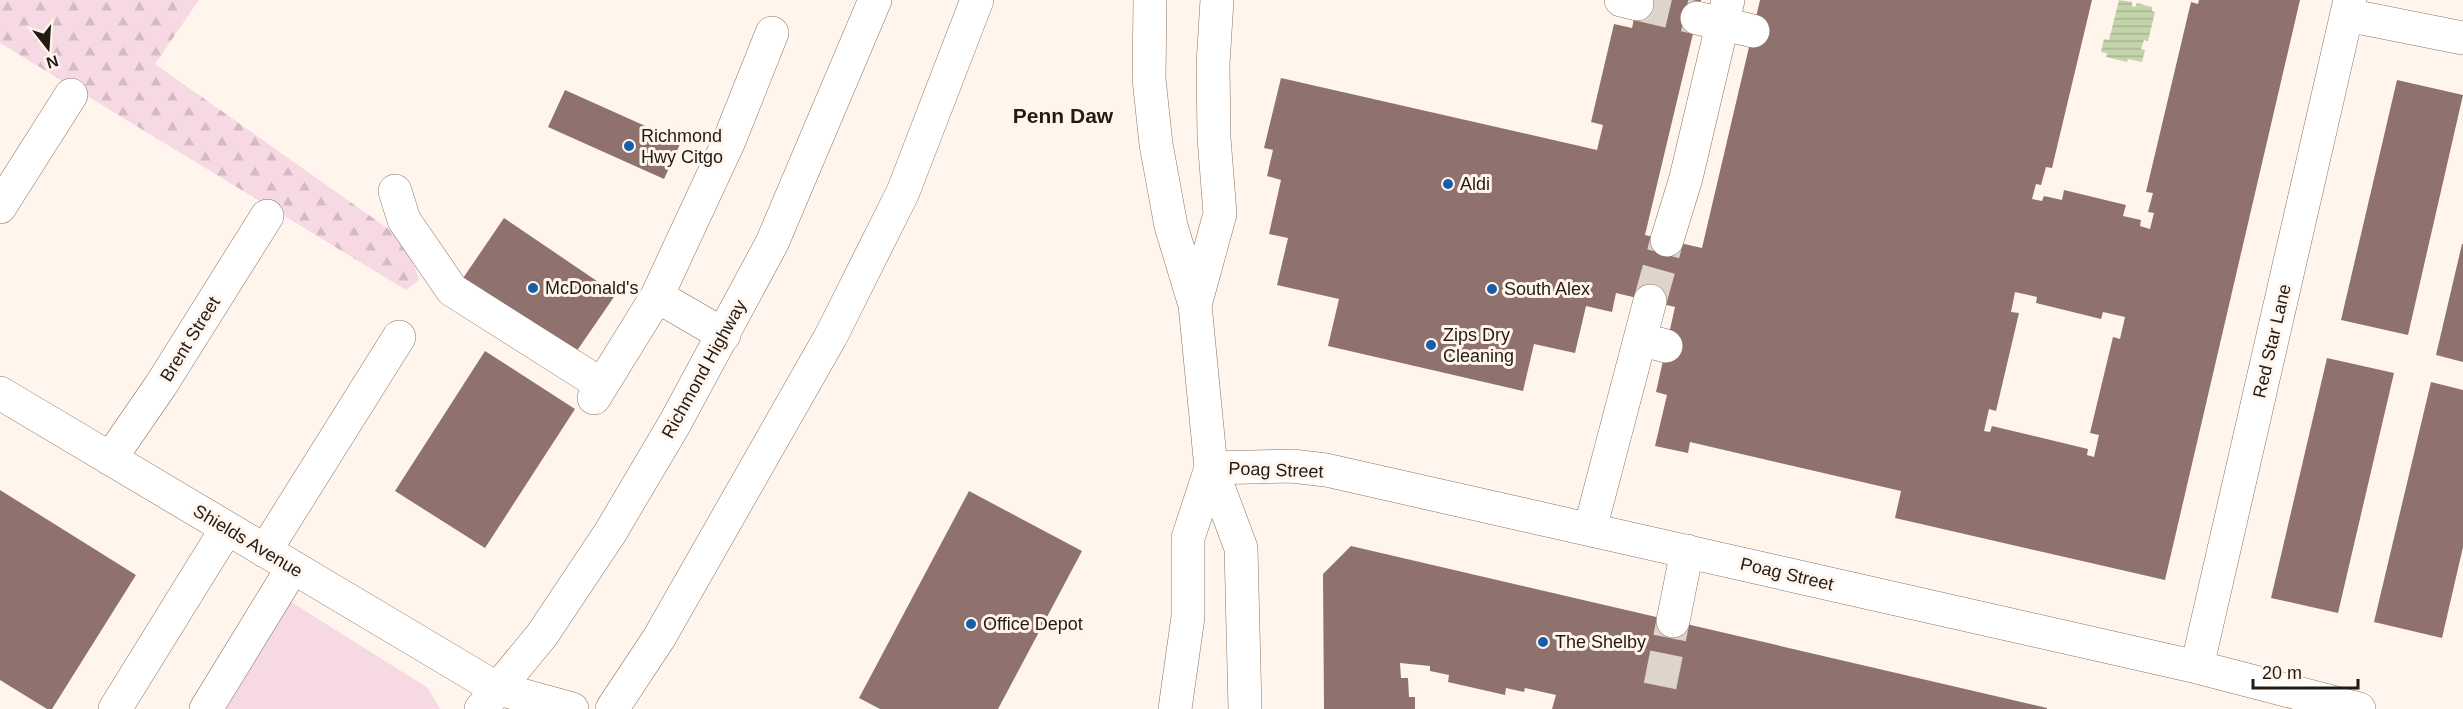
<svg xmlns="http://www.w3.org/2000/svg" width="2463" height="709" viewBox="0 0 2463 709" font-family="Helvetica,sans-serif">
<defs>
<pattern id="forest-firs" width="22" height="20" patternUnits="userSpaceOnUse" patternTransform="scale(1.5)"><rect width="22" height="20" fill="#f7d9e4"/><path d="M5 1l3.5 6h-7zM16 11l3.5 6h-7z" fill="#d3bac3"/></pattern>
<pattern id="water-rules" width="6" height="5" patternUnits="userSpaceOnUse" patternTransform="scale(1.5)"><rect width="6" height="5" fill="#c3d4aa"/><path d="M0 2.5h6" fill="none" stroke="#a7b591"/></pattern>
</defs>
<rect width="100%" height="100%" fill="#fff5ed"/>
<path fill="#f7d9e4" d="M288 600 428 688 440 709H211Z"/>
<path fill="url(#forest-firs)" d="M0 0H199L155 64 407 242 419 280 406 290 0 43Z"/>
<path fill="url(#water-rules)" d="M2119 0 2132 2V6L2135 7 2137 3 2152 7V11L2155 12 2148 41 2144 40 2141 49 2145 50 2142 62 2128 59 2127 62 2106 57 2107 53 2101 52 2104 39 2109 40Z"/>
<path fill="#8f726e" fill-rule="evenodd" d="M1638 0H1701L1645 235 1702 248 1760 0H2092L2052 168 2046 167 2041 185 2036 184 2032 199 2042 201 2044 196 2062 200 2064 190 2126 205 2123 216 2141 220 2140 226 2150 229 2154 213 2148 212 2153 193 2146 192 2191 2 2198 4 2199 0H2300L2165 580 1895 518 1901 491 1690 442 1688 453 1655 446 1667 395 1656 392 1675 307 1616 293 1612 312 1586 306 1575 353 1534 344 1523 391 1328 346 1339 299 1277 285 1288 238 1269 234 1281 180 1267 176 1273 150 1264 148 1281 78 1597 150 1603 125 1591 122 1614 24 1632 28ZM2015 292 2037 297 2036 303 2101 319 2103 312 2125 317 2120 339 2113 337 2090 433 2099 435 2094 457 2087 455 2088 449 1992 426 1990 432 1984 431 1989 409 1996 411 2019 313 2011 312Z
M2397 80 2463 95 2408 335 2341 320Z
M565 90 681 142 664 179 548 127Z
M504 218 616 294 574 355 457 287Z
M2462 244H2463V362L2436 355Z
M485 351 575 409 485 548 395 491Z
M2327 358 2394 373 2338 613 2271 598Z
M2431 382 2463 390V547L2442 638 2374 622Z
M0 490 136 575 52 709H47L0 680Z
M969 491 1082 551 998 709H880L859 698Z
M1351 546 2047 708V709H1552L1556 695 1525 688 1524 692 1506 688 1505 695 1448 682 1449 675 1430 671V666L1400 663 1401 678H1408L1409 697H1415V709H1324L1323 574Z"/>
<g fill="none" stroke-linecap="round" stroke-linejoin="round">
<path stroke="#ded4cc" stroke-width="33" stroke-dasharray="33 16" stroke-linecap="butt" d="M1637 4 1697 18
M1650 301 1667 240
M1660 686 1673 621"/>
<defs>
<path id="minor" d="M1621 0 1637 4
M2347 15 2463 38
M1697 18 1753 31
M395 191 404 220 452 290 602 385
M0 207 71 95
M1667 240 1686 178 1728 0
M657 296 724 335
M1640 339 1666 346
M0 393 496 688
M594 398 657 296 729 141 772 33
M110 459 161 385 267 216
M1211 468 1292 466 1326 470 2197 667 2359 709
M1590 529 1650 301
M265 551 399 337
M1673 621 1687 551
M2197 667 2350 0
M115 709 227 528
M206 709 293 567"/>
<path id="major" d="M1150 0 1149 79 1156 144 1171 226 1195 305 1211 468 1241 548 1245 709
M1195 305 1220 214 1214 138 1213 64 1217 0
M496 688 572 709
M1175 709 1188 617V538L1211 468"/>
<path id="highway" d="M481 709 542 635 610 533 675 423 772 243 875 0
M612 709 659 638 831 336 903 192 977 0"/>
</defs>
<use href="#minor" stroke="#8a7362" stroke-width="34"/>
<use href="#major" stroke="#8a7362" stroke-width="34"/>
<use href="#highway" stroke="#8a7362" stroke-width="34"/>
<use href="#minor" stroke="#fff" stroke-width="33"/>
<use href="#major" stroke="#fff" stroke-width="33"/>
<use href="#highway" stroke="#fff" stroke-width="33"/>
</g>
<g fill="#175dac" stroke="#fff5ed" stroke-width="2">
<circle cx="629" cy="146" r="6"/>
<circle cx="1448" cy="184" r="6"/>
<circle cx="533" cy="288" r="6"/>
<circle cx="1492" cy="289" r="6"/>
<circle cx="1431" cy="345" r="6"/>
<circle cx="971" cy="624" r="6"/>
<circle cx="1543" cy="642" r="6"/>
</g>
<g text-anchor="middle" stroke-width="6" stroke-linejoin="round" paint-order="stroke">
<g font-size="18" fill="#231a13" stroke="#fff5ed" text-anchor="start">
<text x="641" y="142">Richmond<tspan x="641" dy="21">Hwy Citgo</tspan></text>
<text x="1460" y="190">Aldi</text>
<text x="545" y="294">McDonald's</text>
<text x="1504" y="295">South Alex</text>
<text x="1443" y="341">Zips Dry<tspan x="1443" dy="21">Cleaning</tspan></text>
<text x="983" y="630">Office Depot</text>
<text x="1555" y="648">The Shelby</text>
</g>
<g font-size="18" fill="#231a13" stroke="#fff5ed">
<text transform="translate(190 339) rotate(-58)" y="6">Brent Street</text>
<text transform="translate(2272 341) rotate(-77)" y="6">Red Star Lane</text>
<text transform="translate(704 369) rotate(-61)" y="6">Richmond Highway</text>
<text transform="translate(1276 470) rotate(2)" y="6">Poag Street</text>
<text transform="translate(248 541) rotate(31)" y="6">Shields Avenue</text>
<text transform="translate(1787 574) rotate(13)" y="6">Poag Street</text>
</g>
<g font-size="21" font-weight="bold" fill="#231a13" stroke="#fff5ed">
<text x="1063" y="123">Penn Daw</text>
</g>
</g>
<g transform="translate(48 48) rotate(163)" stroke="#fff5ed" stroke-width="4.5" paint-order="stroke">
<path d="M0-4.5L10 22L0 15L-10 22Z" fill="#231a13"/>
<text y="-9" font-size="16" font-weight="bold" text-anchor="middle" fill="#231a13">N</text>
</g>
<path d="M2253 679v9h105v-9" fill="none" stroke="#231a13" stroke-width="3"/>
<text x="2262" y="679" font-size="18" fill="#231a13" stroke="#fff5ed" stroke-width="4.5" paint-order="stroke">20 m</text>
</svg>
